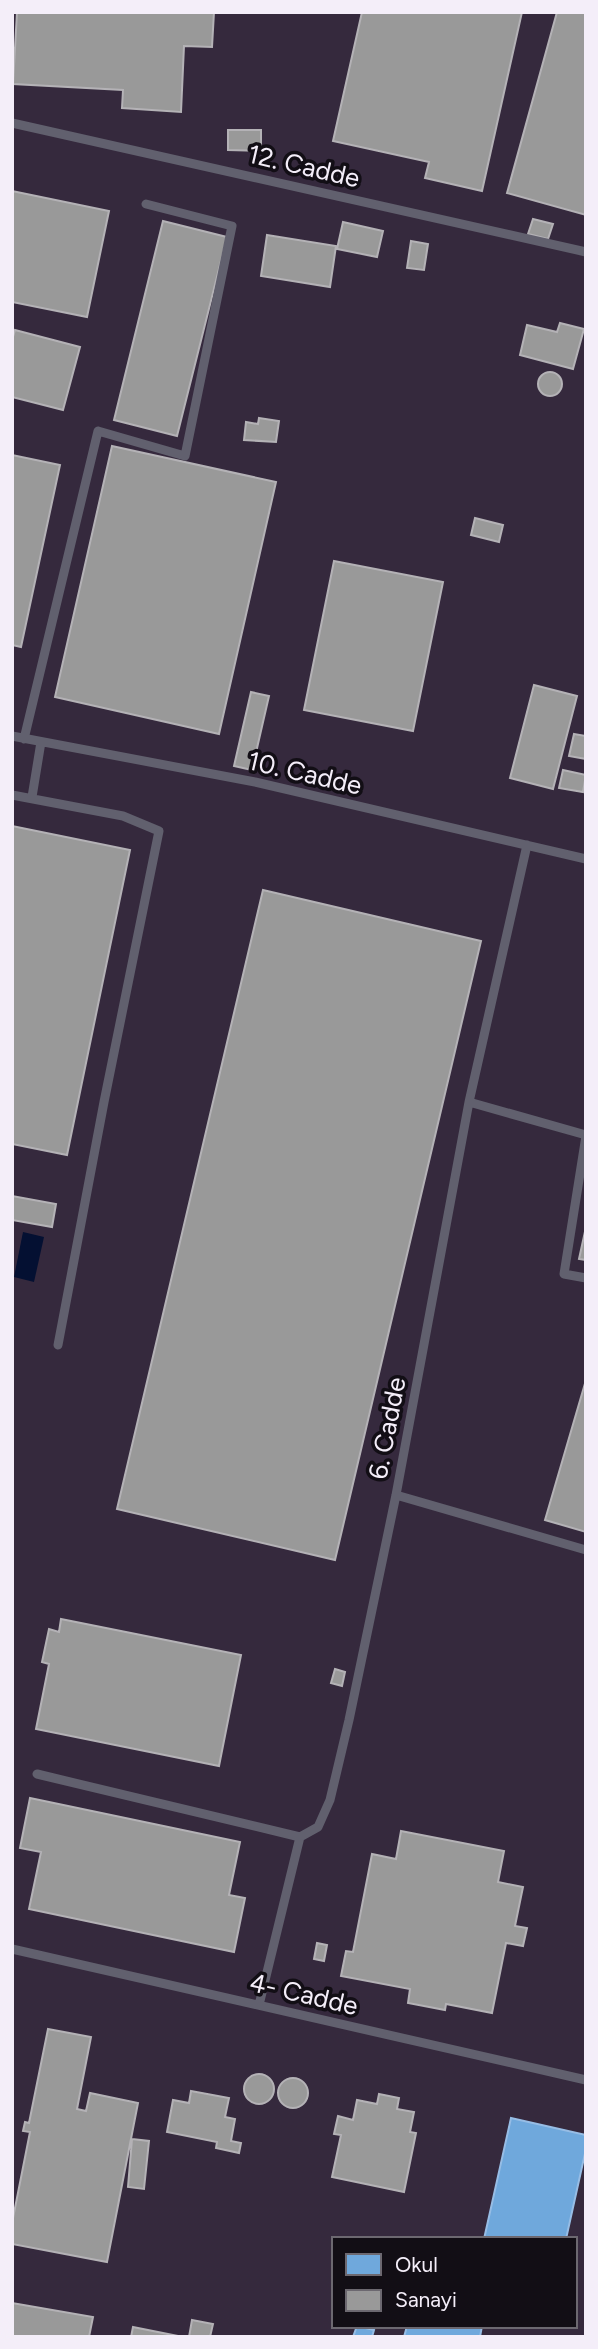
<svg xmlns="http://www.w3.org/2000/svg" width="598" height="2349" viewBox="0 0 598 2349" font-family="Figtree,sans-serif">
<rect width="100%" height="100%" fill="#2b262e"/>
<path fill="#35293d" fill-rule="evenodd" d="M12 12H586V2337H12ZM334 2239H575V2326H334Z"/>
<path fill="#041032" d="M23 1232 44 1237 34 1282 14 1277Z"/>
<path fill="#6fa8dc" stroke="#97bde5" stroke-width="2" d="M511 2118 586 2135V2149L566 2239H484Z
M357 2326 374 2330 372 2337H353Z
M407 2326H482L480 2337H404Z"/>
<path fill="#999" stroke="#b4b2b6" stroke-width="2" d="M17 12H214L212 47 184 46 181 112 122 108 123 90 13 84Z
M362 12H522L482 191 425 178 429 162 333 141Z
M557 12H586V215L507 193Z
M228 130H261V151L228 150Z
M12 191 109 211 87 317 12 302Z
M533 219 553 224 548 239 528 234Z
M163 221 227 237 177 436 114 420Z
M343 222 383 231 377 257 337 249Z
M267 235 336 246 330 287 261 276Z
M411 241 428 244 424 270 407 268Z
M560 323 584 329 573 369 520 355 527 325 557 332Z
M15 330 80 347 63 410 12 397V340Z
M538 384a12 12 0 1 1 24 0a12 12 0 1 1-24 0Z
M259 418 279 421 276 442 244 440 246 422 258 424Z
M112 446 276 482 219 734 55 697Z
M12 455 60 465 21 647 12 645Z
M475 518 503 525 499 542 471 535Z
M334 561 443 582 413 731 304 710Z
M534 685 577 696 553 789 510 778Z
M251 692 269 696 252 770 234 766Z
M574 734 586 736V759L569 756Z
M563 770 586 775 583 792 559 788Z
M12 826 130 850 67 1155 12 1144Z
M263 890 481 941 335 1560 117 1509Z
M12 1196 56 1204 52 1227 12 1220Z
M586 1227V1260L579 1259Z
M586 1380V1532L545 1520Z
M61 1619 241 1655 219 1766 36 1729 49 1664 42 1662 49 1629 59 1632Z
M335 1669 345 1672 342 1686 331 1683Z
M30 1798 240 1842 229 1895 245 1898 234 1952 29 1909 41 1852 20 1848Z
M401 1831 504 1851 498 1882 523 1887 515 1926 527 1928 523 1946 506 1943 492 2013 446 2004 445 2010 408 2003 410 1989 341 1976 346 1951 353 1952 372 1854 396 1859Z
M317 1943 327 1945 324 1961 314 1959Z
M48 2029 91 2037 77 2109 86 2111 90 2093 138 2103 107 2262 12 2244V2223L30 2132 23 2131 25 2122 29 2123Z
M244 2089a15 15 0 1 1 30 0a15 15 0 1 1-30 0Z
M278 2093a15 15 0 1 1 30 0a15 15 0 1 1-30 0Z
M191 2091 229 2098 225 2117 235 2119 231 2141 241 2143 239 2153 216 2148 217 2142 167 2132 173 2100 189 2103Z
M379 2094 399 2098 397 2109 414 2112 410 2132 416 2133 404 2192 332 2177 341 2135 334 2134 338 2116 353 2120 357 2100 377 2104Z
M132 2139 149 2141 144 2189 128 2187Z
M12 2303 93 2317 89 2337H12Z
M192 2320 213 2324 210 2337H189Z
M133 2327 183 2337H131Z"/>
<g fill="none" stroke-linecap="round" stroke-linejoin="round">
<path stroke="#61606e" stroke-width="9" d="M12 123 586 252
M12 736 255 782 586 859
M24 739 98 431 185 456 232 226 146 204
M12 795 123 816 159 831 104 1102 58 1345
M32 797 41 742
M469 1102 586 1135
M586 1136 564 1274 586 1278
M396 1495 586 1550
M37 1774 300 1837
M12 1949 586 2080
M259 2005 300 1837 318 1827 330 1800 349 1720 396 1495 469 1102 527 845"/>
</g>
<g text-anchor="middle" stroke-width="7" stroke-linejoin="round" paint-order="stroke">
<g font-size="26" fill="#f4eef9" stroke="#120e15">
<text transform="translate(304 166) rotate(13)" y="9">12. Cadde</text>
<text transform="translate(305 773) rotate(13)" y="9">10. Cadde</text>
<text transform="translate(387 1428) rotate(-79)" y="9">6. Cadde</text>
<text transform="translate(304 1994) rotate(13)" y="9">4- Cadde</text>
</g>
</g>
<rect width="598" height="2349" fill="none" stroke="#f4eef9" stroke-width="28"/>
<rect x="332" y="2237" width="245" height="91" fill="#120e15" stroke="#6c6870" stroke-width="2"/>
<rect x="346" y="2254" width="35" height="21" fill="#6fa8dc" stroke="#6c6870" stroke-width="2"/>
<text x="395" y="2272" font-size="21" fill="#f4eef9">Okul</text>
<rect x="346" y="2290" width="35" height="21" fill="#999999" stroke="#6c6870" stroke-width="2"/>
<text x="395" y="2307" font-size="21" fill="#f4eef9">Sanayi</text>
</svg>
